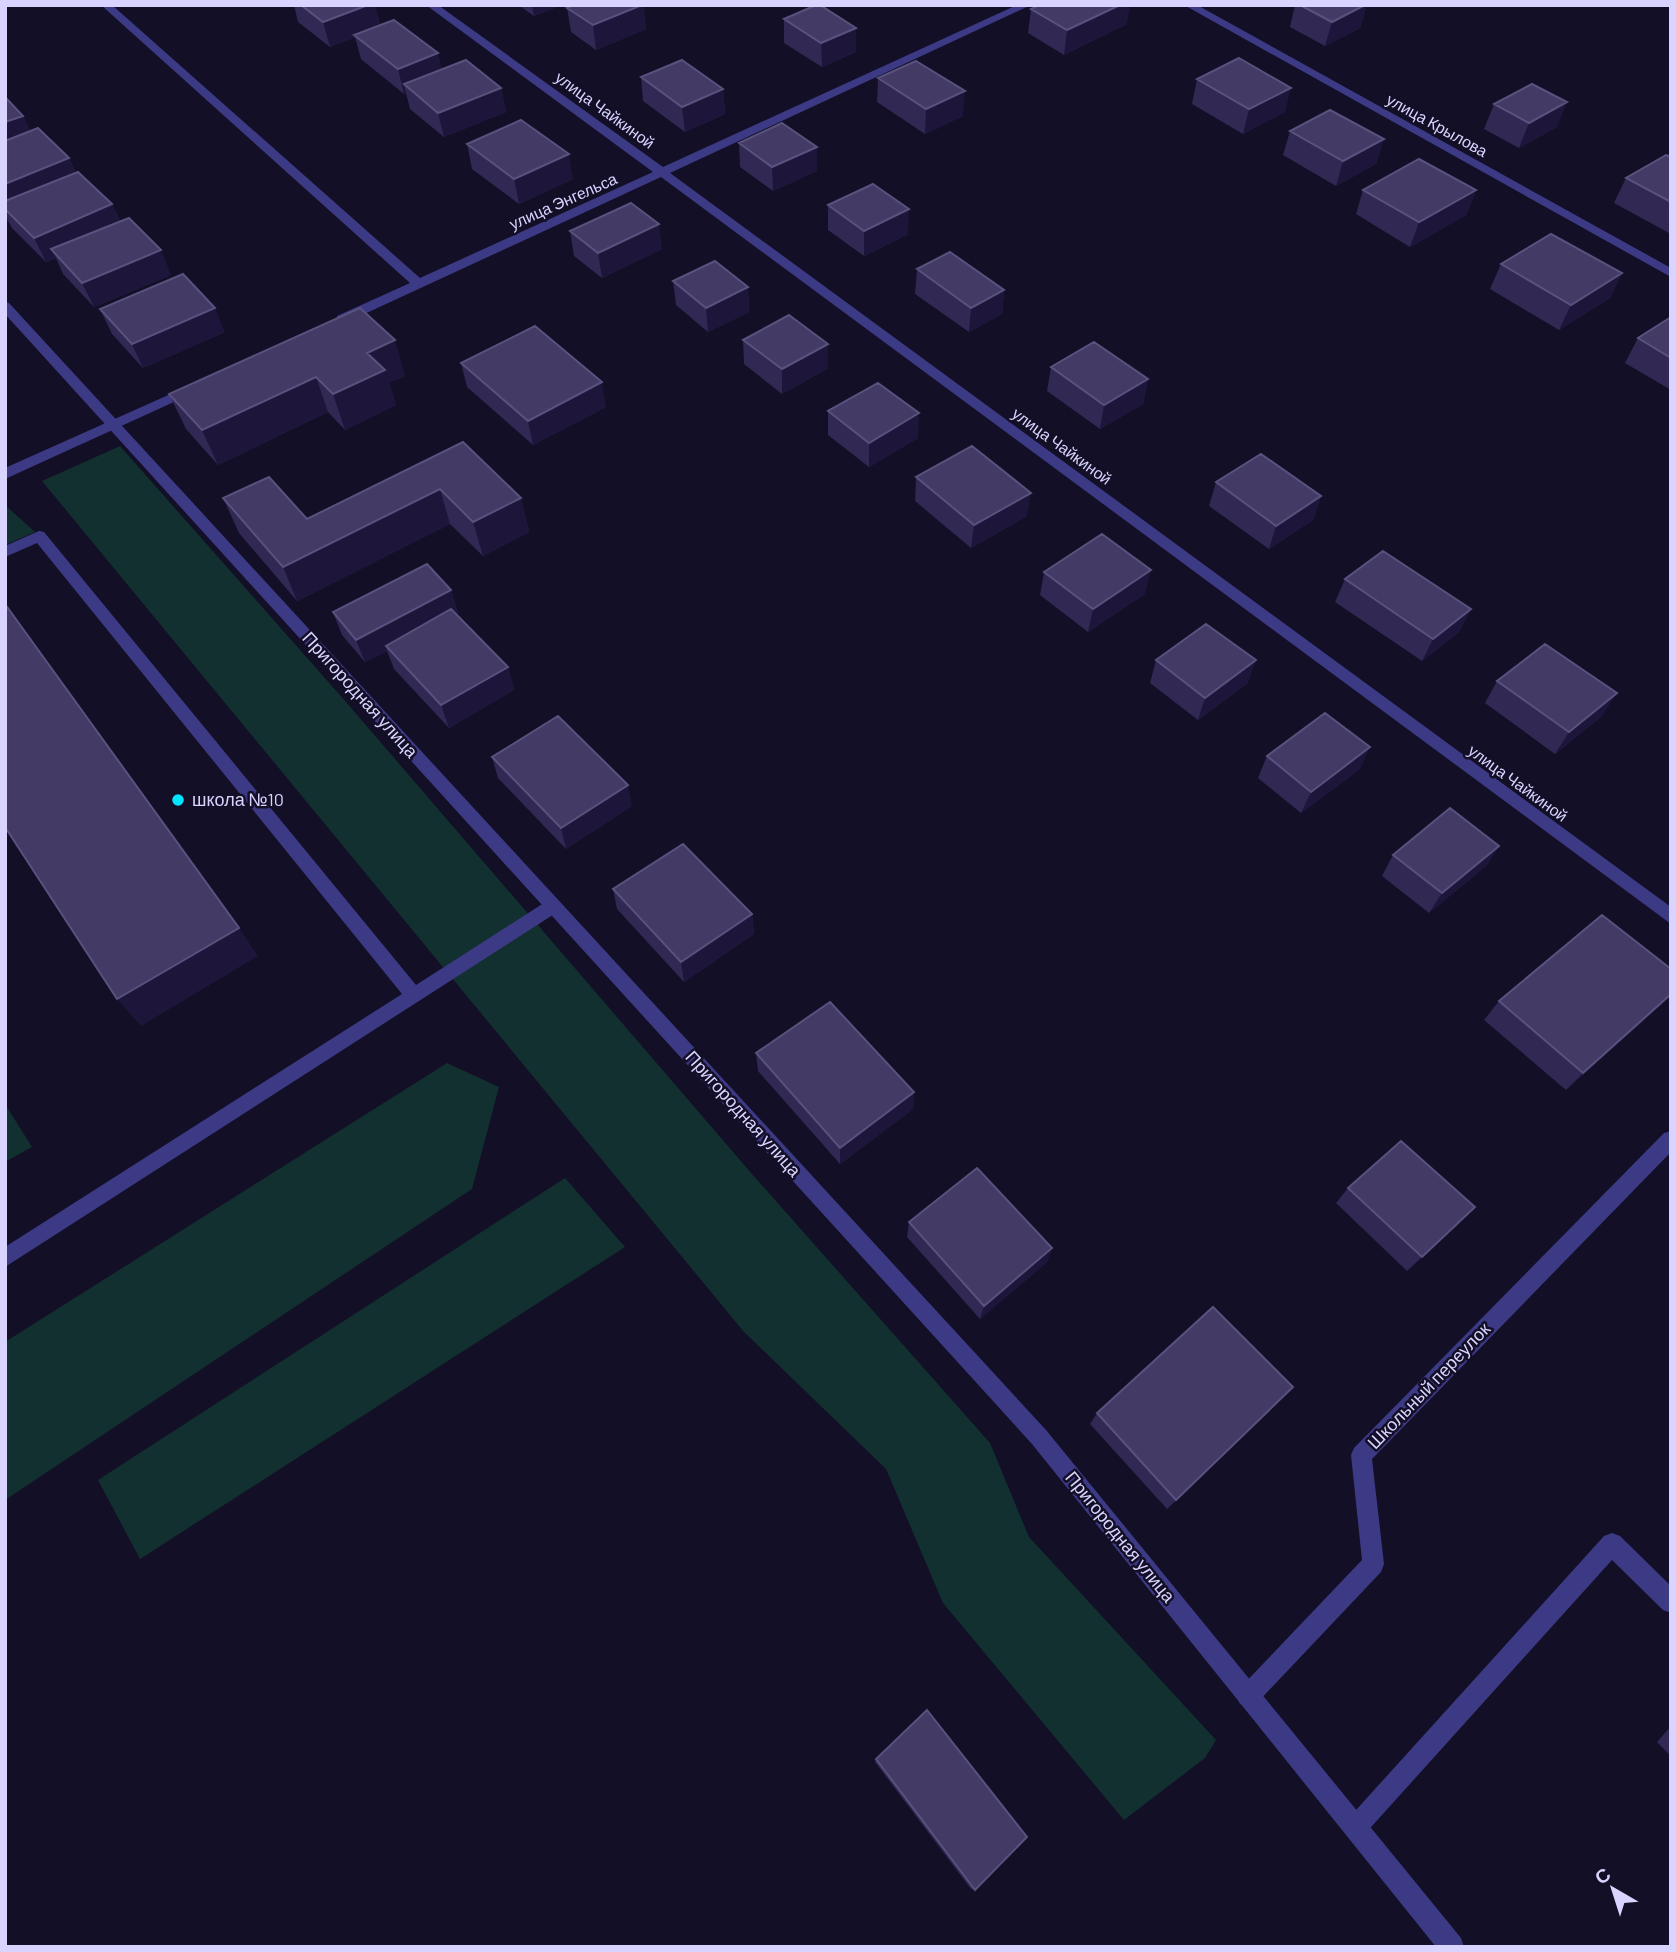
<svg xmlns="http://www.w3.org/2000/svg" width="1676" height="1952" viewBox="0 0 1676 1952" font-family="Barlow,sans-serif">
<rect width="100%" height="100%" fill="#130f26"/>
<path fill="#12302f" d="M120 446 346 702 752 1174 990 1443 1029 1537 1216 1740 1205 1758 1124 1820 943 1603 886 1469 744 1332 42 481Z
M5 505 35 532 5 545Z
M447 1063 499 1087 472 1189 5 1500V1342Z
M5 1104 32 1147 5 1162Z
M565 1178 625 1247 140 1559 98 1480Z"/>
<g fill="none" stroke-linecap="round" stroke-linejoin="round">
<path fill="#3d3a85" fill-rule="evenodd" d="M39 531 44 532 416 985 547 901H559L561 906 559 911 5 1267V1247L402 994 37 543 5 557V546Z
M1612 1533 1620 1536 1671 1586V1613L1663 1610 1612 1560 1363 1836 1355 1840 1347 1836 1343 1828 1347 1820 1604 1536Z"/>
<path fill="#3d3a85" fill-rule="evenodd" d="M101 5H112L420 278 653 172 426 5H438L663 167 1017 5H1031L670 173 1671 907V924L661 177 347 322H337V316L410 283Z
M1184 5H1197L1671 268V277Z
M193 384 198 385V391L5 479V468Z
M1671 1131V1152L1372 1459 1384 1564 1381 1572 1256 1704 1248 1707 1240 1704 1237 1696 1240 1688 1362 1560 1351 1455 1354 1448 1664 1133Z"/>
<path fill="#3d3a85" fill-rule="evenodd" d="M5 302 9 303 1046 1430 1461 1938 1464 1947H1436L1032 1444 5 314Z"/>
</g>
<path fill="#312854" d="M294 5H375L380 25 442 69 501 88 506 112 444 137 410 109 406 93 404 94 361 59 355 37 330 47 298 22Z
M518 5H562L534 16Z
M643 5 646 29 596 50 571 32 567 8Z
M1295 5H1367L1360 28 1325 46 1290 27Z
M1031 9 1127 24 1064 55 1028 33Z
M784 19 856 28V52L822 67 784 43Z
M641 77 723 89 725 114 685 132 643 101Z
M878 78 963 116 925 134 877 102Z
M1197 79 1285 112 1243 134 1192 104Z
M5 97 23 116 30 131 69 158 76 173 112 204 120 221 171 275 94 307 63 274 56 258 46 262 12 228 5 215Z
M1494 104 1557 127 1519 148 1484 129Z
M1290 131 1384 139 1376 164 1336 186 1283 155Z
M739 143 817 147V171L773 191 740 167Z
M467 144 573 179 519 204 472 169Z
M1671 157V232L1669 233 1614 203 1626 178Z
M1363 190H1476L1466 215 1410 247 1356 214Z
M828 205 908 234 864 256 828 230Z
M570 231 662 249 602 278 574 256Z
M1501 264 1622 273 1610 298 1559 330 1490 289Z
M917 269 1004 290 1002 314 969 332 915 294Z
M673 281 748 287 749 312 708 332 676 305Z
M360 308 405 376 389 383 396 405 345 430 328 412 218 465 186 429 169 394Z
M100 309 225 332 143 368 112 334Z
M1671 317V390L1625 363 1638 338Z
M743 340 828 368 782 394 744 364Z
M461 363 606 407 533 445 467 387Z
M1051 367 1148 379 1143 404 1100 429 1047 391Z
M828 411 918 438 869 467 828 435Z
M463 442 521 498 529 532 483 556 450 524 297 601 239 533 223 498 307 519Z
M916 477 1027 516 971 548 915 501Z
M1216 482 1321 496 1313 520 1269 549 1209 506Z
M1044 572 1145 594 1088 632 1040 595Z
M1345 579 1471 609 1459 632 1422 661 1335 602Z
M451 590 458 613 456 614 508 667 514 690 449 728 394 669 387 651 365 662 342 635 333 612Z
M1156 660 1248 683 1198 720 1150 683Z
M1497 681 1602 716 1555 754 1485 703Z
M1267 756 1360 769 1301 813 1258 778Z
M492 757 632 806 566 849 498 778Z
M1499 846 1486 866 1429 913 1382 876 1393 855Z
M613 889 752 914 754 934 684 982 617 909Z
M1671 996 1566 1090 1484 1020 1499 1001Z
M756 1053 914 1092 913 1109 840 1164 758 1071Z
M1348 1188 1459 1223 1407 1271 1336 1203Z
M909 1222 1052 1248 1047 1262 980 1319 907 1237Z
M1281 1399 1167 1509 1090 1424 1097 1413Z
M1671 1726V1756L1657 1742Z
M876 1759 975 1890 971 1889 875 1762Z"/>
<path fill="#1d163a" d="M368 5H375L380 27 354 35 355 37 330 47 323 22Z
M532 5H562L534 16Z
M643 5 646 29 596 50 593 25Z
M1120 5H1130L1127 24 1064 55 1067 30Z
M1365 5H1367L1360 28 1325 46 1332 22Z
M856 28V52L822 67 821 43Z
M438 53 444 78 404 84 406 93 404 94 398 69Z
M501 88 506 112 444 137 438 113Z
M1291 88 1285 112 1243 134 1249 109Z
M723 89 725 114 685 132 682 107Z
M965 91 963 116 925 134 926 109Z
M1567 102 1557 127 1519 148 1529 123Z
M23 116 35 140 5 151V122Z
M1384 139 1376 164 1336 186 1343 161Z
M817 147V171L773 191 772 167Z
M569 154 573 179 519 204 514 179Z
M69 158 80 183 5 209V184Z
M1476 190 1466 215 1410 247 1419 222Z
M112 204 123 229 51 249 56 258 46 262 34 238Z
M909 209 908 234 864 256V231Z
M659 224 662 249 602 278 598 253Z
M161 250 171 275 94 307 82 283Z
M1622 273 1610 298 1559 330 1571 305Z
M748 287 749 312 708 332 706 308Z
M1004 290 1002 314 969 332 971 308Z
M215 308 225 332 143 368 132 344Z
M395 340 405 376 389 383 396 405 345 430 333 394 367 353Z
M828 344V368L782 394V369Z
M316 377 328 412 218 465 202 430Z
M1148 379 1143 404 1100 429 1104 405Z
M602 382 606 407 533 445 528 421Z
M919 413 918 438 869 467V443Z
M440 489 450 524 297 601 283 567Z
M1031 493 1027 516 971 548 974 525Z
M1321 496 1313 520 1269 549 1276 526Z
M521 498 529 532 483 556 473 522Z
M1151 570 1145 594 1088 632 1093 609Z
M451 590 458 613 389 650 386 646 387 651 365 662 356 640Z
M1471 609 1459 632 1422 661 1433 639Z
M1256 660 1248 683 1198 720 1205 698Z
M508 667 514 690 449 728 441 705Z
M1617 693 1602 716 1555 754 1569 732Z
M1370 747 1360 769 1301 813 1311 792Z
M628 785 632 806 566 849 561 828Z
M1499 846 1486 866 1429 913 1442 893Z
M752 914 754 934 684 982 681 962Z
M239 928 258 956 141 1026 117 999Z
M1671 994V996L1566 1090 1583 1073Z
M914 1092 913 1109 840 1164V1148Z
M1052 1248 1047 1262 980 1319 984 1306Z"/>
<path fill="#433a66" stroke="#5a527e" stroke-width="2" d="M301 5H368L323 22Z
M574 5H642L593 25 567 8Z
M816 5H820L856 28 821 43 784 19Z
M1039 5H1120L1067 30 1031 9Z
M1300 5H1365L1332 22Z
M394 20 438 53 398 69 354 35Z
M1239 58 1291 88 1249 109 1197 79Z
M466 60 501 88 438 113 404 84Z
M682 60 723 89 682 107 641 77Z
M916 61 965 91 926 109 878 78Z
M1532 84 1567 102 1529 123 1494 104Z
M5 97 23 116 5 122Z
M1330 110 1384 139 1343 161 1290 131Z
M521 120 569 154 514 179 467 144Z
M782 123 817 147 772 167 739 143Z
M38 128 69 158 5 184V141Z
M1666 155 1671 157V202L1626 178Z
M1419 159 1476 190 1419 222 1363 190Z
M78 172 112 204 34 238 5 209V201Z
M873 184 909 209 864 231 828 205Z
M631 203 659 224 598 253 570 231Z
M129 218 161 250 82 283 51 249Z
M1551 234 1622 273 1571 305 1501 264Z
M950 252 1004 290 971 308 917 269Z
M715 261 748 287 706 308 673 281Z
M183 274 215 308 132 344 100 309Z
M360 308 395 340 367 353 385 370 333 394 316 377 202 430 169 394Z
M789 315 828 344 782 369 743 340Z
M1671 317V358L1638 338Z
M535 326 602 382 528 421 461 363Z
M1094 342 1148 379 1104 405 1051 367Z
M878 383 919 413 869 443 828 411Z
M463 442 521 498 473 522 440 489 283 567 223 498 269 477 307 519Z
M972 446 1031 493 974 525 916 477Z
M1261 454 1321 496 1276 526 1216 482Z
M1102 534 1151 570 1093 609 1044 572Z
M1383 551 1471 609 1433 639 1345 579Z
M427 564 451 590 356 640 333 612Z
M5 604 239 928 117 999 5 827Z
M451 609 508 667 441 705 386 646Z
M1206 624 1256 660 1205 698 1156 660Z
M1545 644 1617 693 1569 732 1497 681Z
M1325 713 1370 747 1311 792 1267 756Z
M558 716 628 785 561 828 492 757Z
M1450 808 1499 846 1442 893 1393 855Z
M683 844 752 914 681 962 613 889Z
M1602 915 1671 969V994L1583 1073 1499 1001Z
M830 1002 914 1092 840 1148 756 1053Z
M1401 1141 1475 1207 1422 1257 1348 1188Z
M977 1168 1052 1248 984 1306 909 1222Z
M1213 1307 1293 1387 1176 1500 1097 1413Z
M927 1710 1027 1837 975 1890 876 1759Z"/>
<circle fill="#00e5ff" stroke="#130f26" stroke-width="2.5" cx="178" cy="800" r="7"/>
<g text-anchor="middle" stroke-width="5" stroke-linejoin="round" paint-order="stroke">
<g font-size="16" fill="#d9d4ff" stroke="#130f26">
<text transform="translate(605 110) rotate(36)" y="6">улица Чайкиной</text>
<text transform="translate(1437 125) rotate(29)" y="6">улица Крылова</text>
<text transform="translate(563 201) rotate(-24)" y="6">улица Энгельса</text>
<text transform="translate(1062 446) rotate(36)" y="6">улица Чайкиной</text>
<text transform="translate(1518 783) rotate(36)" y="6">улица Чайкиной</text>
</g>
<g font-size="18" fill="#d9d4ff" stroke="#130f26">
<text transform="translate(360 695) rotate(48)" y="6">Пригородная улица</text>
<text transform="translate(743 1114) rotate(48)" y="6">Пригородная улица</text>
<text transform="translate(1429 1386) rotate(-46)" y="6">Школьный переулок</text>
<text transform="translate(1120 1537) rotate(51)" y="6">Пригородная улица</text>
</g>
<g font-size="18" fill="#d9d4ff" stroke="#130f26" text-anchor="start">
<text x="192" y="806">школа №10</text>
</g>
</g>
<rect width="1676" height="1952" fill="none" stroke="#d9d4ff" stroke-width="14"/>
<g transform="translate(1613 1889) rotate(321)" stroke="#130f26" stroke-width="5" paint-order="stroke">
<path d="M0-5L12 26L0 18L-12 26Z" fill="#d9d4ff"/>
<text y="-10" font-size="19" font-weight="bold" text-anchor="middle" fill="#d9d4ff">С</text>
</g>
</svg>
